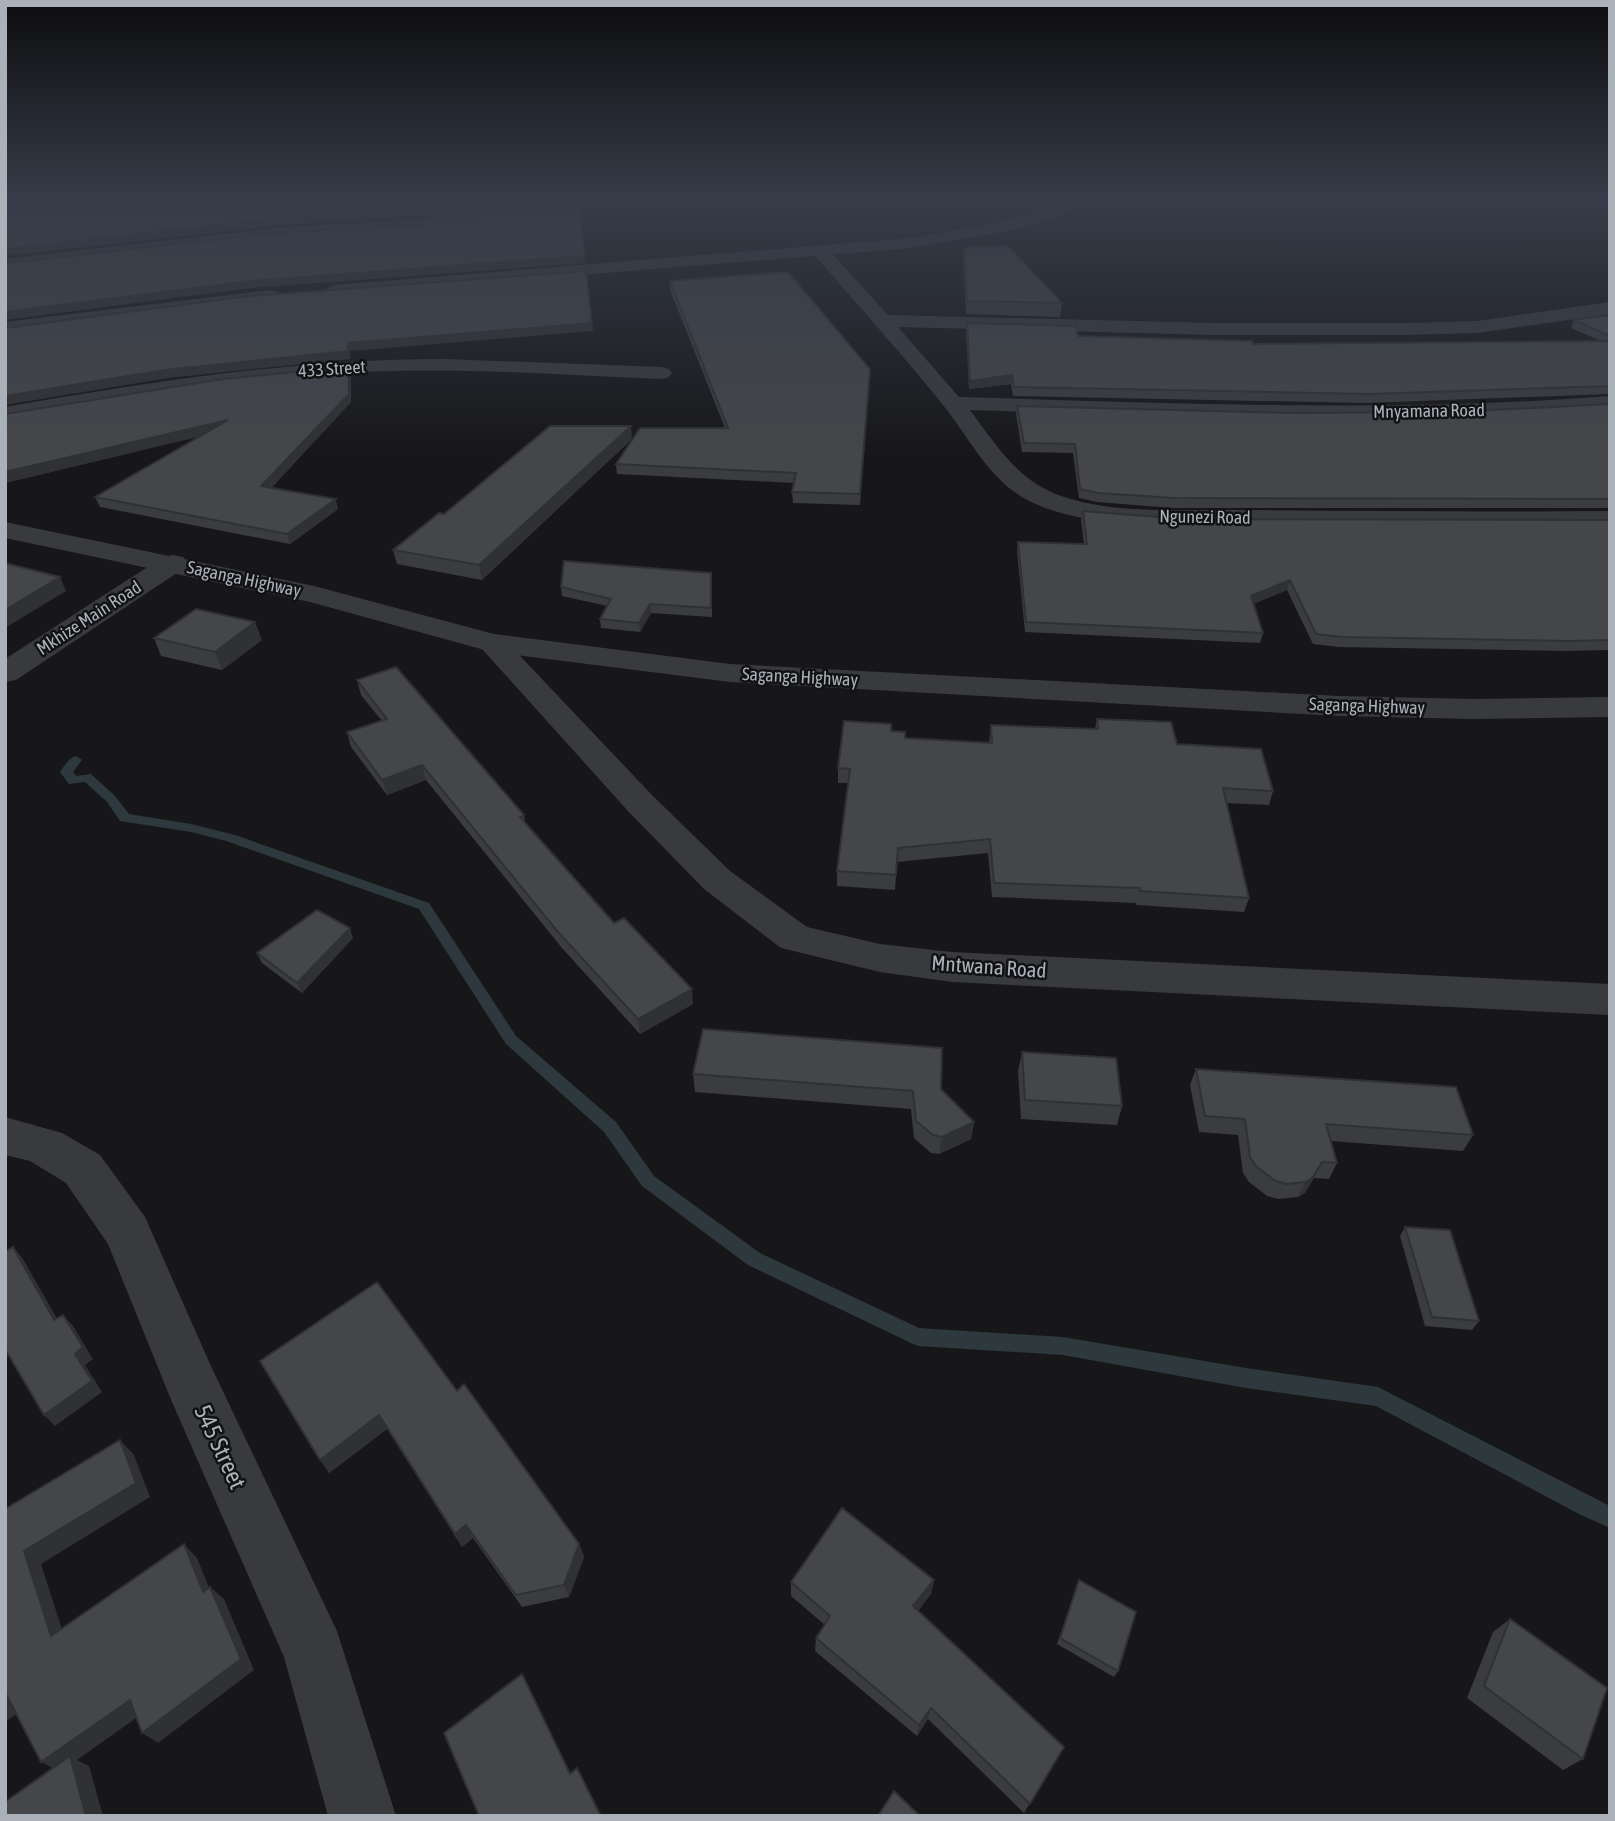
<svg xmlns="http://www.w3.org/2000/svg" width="1615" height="1821" viewBox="0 0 1615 1821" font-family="'Asap Condensed',sans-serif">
<rect width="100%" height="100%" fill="#171719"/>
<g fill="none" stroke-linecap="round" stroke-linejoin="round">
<path fill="#2d393c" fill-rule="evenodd" d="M76 756 82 760 73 772 76 776 91 774 115 796 129 814 191 824 235 835 429 903 516 1036 616 1122 654 1176 760 1253 919 1328 1063 1337 1246 1368 1378 1387 1610 1506V1528L1579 1514 1376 1406 1246 1388 1063 1355 918 1346 911 1343 748 1265 642 1186 604 1132 506 1044 419 909 226 841 191 832 120 821 107 802 85 782 69 784 60 772C64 766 69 758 76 756Z"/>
<path fill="#383a3e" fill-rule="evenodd" d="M108 200H160L153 205 5 221V211Z
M486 200H502L501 210 470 226 278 238 5 269V259L278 228 467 216 486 208Z
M822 248 828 249 888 315 1216 323H1406L1476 321 1610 302V314L1476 333 1406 335H1216L898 327 959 397C1176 403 1393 413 1610 396V410C1396 426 1184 417 970 410 993 441 1015 476 1051 492 1106 516 1185 509 1245 510 1366 511 1488 512 1610 511V527C1499 527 1388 527 1277 526 1205 525 1084 534 1022 497 987 476 968 436 943 405 902 354 859 306 816 257L814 253 816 249Z
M443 359 662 367 669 369 672 373 669 377 662 379C561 375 460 367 359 372 240 379 122 400 5 421V407C151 382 295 359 443 359Z
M173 555 183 557 187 563 183 569 16 680 5 682V659L163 557Z
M492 634 502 637 652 795 730 871 807 927 880 944 952 952 1610 984V1015L952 982 880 972 781 948 704 889 628 811 482 649 477 643 482 637Z
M5 1117 62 1133 100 1155 145 1217 210 1364 337 1631 396 1816H328L284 1657 172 1402 108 1244 66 1183 30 1161 5 1155Z"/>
<path fill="#383a3e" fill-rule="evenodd" d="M1073 200H1095L1051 219 1007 231 911 248 334 295 325 290 334 285 911 238 999 223Z
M271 290 277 291 280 295 277 299 5 334V322Z
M5 522 314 586 494 634 730 664 1339 696 1474 699 1610 697V717L1474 719 1339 716 730 682 492 652 310 602 5 538Z"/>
</g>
<path fill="#3a3c3f" d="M964 248 1062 303 1060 317 966 314 963 261Z
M670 281 870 378 860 505 793 503 792 492 794 483 617 474 616 464 725 428 670 290Z
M1610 315V394L1366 403 1013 396 1011 384 969 389 966 331 967 323 1078 336 1253 344 1601 341 1571 328 1574 320Z
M351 375V402L271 488 338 509 290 544 100 507 95 497 200 436 5 483Z
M1610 404V508H1172L1097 502 1079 498 1073 453 1022 452 1016 414 1017 406 1292 413 1453 412Z
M632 439 482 580 397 564 393 550 444 514Z
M1083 511 1183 519 1610 520V650L1566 651 1339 647 1313 644 1287 590 1253 604 1263 633 1260 643 1025 632 1017 551 1018 542 1084 544 1081 520Z
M712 582V617L651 613 640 632 601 628 600 619 607 606 562 596 561 587Z
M154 638 262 640 222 670 161 656Z
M357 680 524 815 525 823 614 923 693 1004 640 1034 562 948 426 780 387 795 351 747 347 732 382 721 361 695Z
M1097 719 1177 744 1273 791 1269 805 1226 803 1249 898 1244 912 1136 905V903L992 897 988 853 897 862 895 890 837 886V871L848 783H838V768L891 731 905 738 989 743 991 725 1095 729Z
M353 938 302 993 262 963 257 953Z
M1022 1052 1122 1106 1117 1125 1021 1119 1018 1071Z
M1196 1069 1473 1135 1463 1151 1331 1141 1337 1163 1329 1179 1314 1178 1305 1193 1298 1197 1278 1199 1267 1196 1249 1182 1243 1173 1238 1135 1199 1132 1190 1085Z
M693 1074 941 1089 974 1122 971 1139 939 1154 931 1153 914 1138 911 1109 695 1092Z
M1405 1227 1479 1321 1472 1330 1425 1326 1400 1236Z
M260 1361 457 1391 579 1544 584 1557 569 1597 522 1607 473 1538 462 1547 387 1429 329 1473Z
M934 1580 931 1594 918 1611 1064 1747 1024 1813 928 1719 917 1736 815 1651 816 1638 825 1625 791 1596V1582Z
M1079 1580 1118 1671 1114 1677 1057 1644Z
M1510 1619 1583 1759 1563 1770 1467 1698 1493 1632Z"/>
<path fill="#303133" d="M14 200H80L5 208V201Z
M485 200 483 206 466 213 278 225 5 256V249L276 218Z
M585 256V263L252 288 5 320V312L250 281Z
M592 323 593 331 350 351V359L168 378 5 405V396L165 370 348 343Z
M348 367 351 375V402L264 496 261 486Z
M1012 375 1011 384 969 389 970 381Z
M228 420 231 429 5 483V472Z
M631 426 632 439 482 580 479 565Z
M336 499 338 509 290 544 287 534Z
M60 577 66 591 5 628V610Z
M1290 580 1287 590 1248 606 1251 596Z
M650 604 651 613 640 632 639 623Z
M255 622 262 640 222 670 215 652Z
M422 765 426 780 387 795 382 780Z
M350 928 353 938 302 993 297 983Z
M692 989 693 1004 640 1034 638 1019Z
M974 1122 971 1139 939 1154 942 1137Z
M1322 1162 1305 1193 1298 1197 1306 1182Z
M13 1247 23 1259 64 1331 54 1320Z
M63 1315 73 1326 93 1359 85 1365 102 1392 55 1426 44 1415 75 1354Z
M379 1415 387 1429 329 1473 320 1460Z
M120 1440 134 1455 150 1497 41 1564 68 1648 51 1636 24 1551Z
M466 1525 473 1538 462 1547 455 1534Z
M184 1544 197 1558 216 1605 203 1592Z
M579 1544 584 1557 569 1597 564 1585Z
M934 1580 931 1594 911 1620 913 1606Z
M210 1587 224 1599 254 1670 158 1743 142 1733Z
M522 1674 527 1683 575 1782 570 1774Z
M7 1696 26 1708 5 1722V1698Z
M130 1700 146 1711 77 1760 89 1766 103 1816H86L60 1772 41 1762Z
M931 1708 928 1719 917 1736 919 1725Z"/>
<path fill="#444649" stroke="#303133" stroke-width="2" d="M152 200H480L465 207 276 218 5 249V216Z
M502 200H578L585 256 250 281 5 312V263L276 233 469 222 501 205Z
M1008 246 1062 303 967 301 964 248Z
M586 271 592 323 348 343V351L165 370 5 396V328L250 296Z
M788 272 870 369 860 494 792 492 796 473 616 464 640 428H728L670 281Z
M1610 315V336L1574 320Z
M967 323 1076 326 1078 336 1252 341 1253 344 1610 341V386L1369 394 1014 387 1012 375 970 381Z
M348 367 349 394 261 486 336 499 287 534 95 497 228 420 5 472V414L223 379Z
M1610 404V499L1174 498 1098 493 1080 489 1075 444 1024 443 1017 406 1292 413 1453 412Z
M550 426H631L479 565 393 550 439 513 444 514Z
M1083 511 1183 519 1610 520V640L1571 641 1343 637 1316 634 1290 580 1251 596 1263 633 1026 622 1018 542 1087 544Z
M564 561 711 573V608L650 604 639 623 600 619 611 599 561 587Z
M5 563 60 577 5 610Z
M196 609 255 622 215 652 154 638Z
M396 667 524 815 520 817 614 923 624 918 692 989 638 1019 558 932 422 765 382 780 347 732 387 719 357 680Z
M1097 719 1171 722 1177 744 1261 749 1273 791 1223 788 1249 898 1140 891V888L994 883 990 839 898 848 896 875 837 871 850 769 838 768 844 721 891 724V731L905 732V738L992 743 991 725 1098 729Z
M317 910 350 928 297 983 257 953Z
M703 1029 942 1048 941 1089 974 1122 942 1137 933 1135 916 1121 913 1091 693 1074Z
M1022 1052 1116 1058 1122 1106 1025 1100Z
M1196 1069 1456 1087 1473 1135 1326 1124 1337 1163 1322 1162 1313 1177 1306 1182 1286 1184 1274 1180 1256 1166 1250 1157 1245 1119 1205 1116Z
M1405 1227 1450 1230 1479 1321 1432 1317Z
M13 1247 54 1320 63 1315 83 1347 75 1354 92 1381 44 1415 5 1349V1252Z
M377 1282 457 1391 464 1384 579 1544 564 1585 516 1595 466 1525 455 1534 379 1415 320 1460 260 1361Z
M120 1440 136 1483 24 1551 51 1636 184 1544 203 1592 210 1587 241 1659 142 1733 130 1700 41 1762 7 1696 5 1698V1509Z
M842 1508 934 1580 913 1606 1064 1747 1030 1804 931 1708 919 1725 816 1638 830 1616 791 1582Z
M1079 1580 1136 1612 1118 1671 1060 1638Z
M1510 1619 1607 1688 1583 1759 1484 1686Z
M522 1674 570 1774 577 1768 601 1816H479L444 1733Z
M70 1756 86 1816H5V1802Z
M894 1791 920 1816H878Z"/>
<linearGradient id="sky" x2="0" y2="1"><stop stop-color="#0d0d0e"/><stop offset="0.44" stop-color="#363c49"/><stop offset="1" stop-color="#363c49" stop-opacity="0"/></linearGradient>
<rect width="1615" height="455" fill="url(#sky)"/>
<g text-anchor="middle" stroke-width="5" stroke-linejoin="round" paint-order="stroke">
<g font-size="18" fill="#aab1b8" stroke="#121214">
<text transform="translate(332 369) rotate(-4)" y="6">433 Street</text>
<text transform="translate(1429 411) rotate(-1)" y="6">Mnyamana Road</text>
<text transform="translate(1205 517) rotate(1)" y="6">Ngunezi Road</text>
<text transform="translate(244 579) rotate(12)" y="6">Saganga Highway</text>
<text transform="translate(89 618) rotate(-33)" y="6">Mkhize Main Road</text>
<text transform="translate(800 677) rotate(3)" y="6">Saganga Highway</text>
<text transform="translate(1367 706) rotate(2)" y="6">Saganga Highway</text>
</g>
<g font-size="21" fill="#aab1b8" stroke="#121214">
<text transform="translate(989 967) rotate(4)" y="7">Mntwana Road</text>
</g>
<g font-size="24" fill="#aab1b8" stroke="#121214">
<text transform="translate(220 1447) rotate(65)" y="8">545 Street</text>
</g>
</g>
<rect width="1615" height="1821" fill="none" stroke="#aab1b8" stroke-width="14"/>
</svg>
